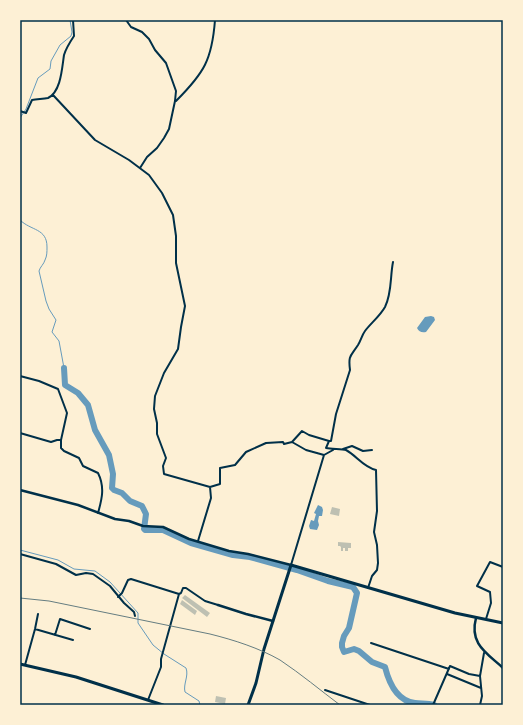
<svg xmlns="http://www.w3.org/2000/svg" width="523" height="725" viewBox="0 0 523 725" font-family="'Fira Sans Condensed',sans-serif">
<rect width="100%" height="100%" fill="#fdf0d5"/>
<path fill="#669bbc" d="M431 316 434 317 435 320 426 332C422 333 419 332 417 328L425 317Z
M318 505 322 507 323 510 322 516H319L318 521 319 525 317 530 310 529 309 526 311 520 314 521 316 514 314 513Z"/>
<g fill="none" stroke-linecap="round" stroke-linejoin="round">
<path stroke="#669bbc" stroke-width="1" d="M20 118 26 109 38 78 50 69 51 61 60 45 71 36 72 32 70 20
M20 220C31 231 47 228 47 247 47 252 47 256 45 260 44 264 40 267 39 271L46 301 49 309 56 320 52 332 59 341 64 368
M20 550 58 560 74 569 95 571 110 582 138 613V623L153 645 164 654 186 668C189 676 183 684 185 692L199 701 200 705"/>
<path stroke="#669bbc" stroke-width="6" d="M64 368 65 385 78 393 88 405 95 430 109 455 113 474 112 488 114 490 122 493 130 501 142 506 146 514 144 529 145 530H163L191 543 233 555 250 557 297 570 328 581 353 587 357 593 349 628 344 636 342 643V647L344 652 354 649 359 651 372 662 385 667C389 683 397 701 415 703 421 704 427 703 434 705"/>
</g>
<path fill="#bec0b2" d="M332 507 340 509 339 516 330 514Z
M338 542 351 543V548H348V551H345V548H343V551H341V547L340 546H338Z
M185 595 210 613 207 617 182 598Z
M182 600 197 611 195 615 180 604Z
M216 696 226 698 225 704 215 702Z"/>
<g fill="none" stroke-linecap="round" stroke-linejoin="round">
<path stroke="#003049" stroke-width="2" d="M126 20 131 27 142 32 149 39 155 50 166 63 176 91 175 101 169 129 164 138 157 148 147 157 140 168
M53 95 95 140 129 160 149 175 162 193 173 215 176 236V263L185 306 181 327 178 349 164 373 155 396 154 409 157 423V434L166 458 163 466 164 474 210 487 220 484V468L235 465 246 452 266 443 283 442 284 444 292 442 306 450 324 455
M176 101C204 73 212 60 215 20
M20 111 26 113 32 100C37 99 43 99 48 98 61 92 62 68 64 55 66 48 70 42 74 36L73 20
M20 376 39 381 58 389 67 413 61 440V448L64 451 79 458 83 466 98 473C105 487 102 499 98 513
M20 433 51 442 57 440H61
M292 442 302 431 309 435 329 441
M343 449 352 446 363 451 372 450
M198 541 211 498 210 487
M20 554 56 564 76 575 86 573 93 574 110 586 124 603 134 612 135 616
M291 565 324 455 333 450
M368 588 372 576 377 570 378 563 377 545 374 532 377 511 376 470C363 467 357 456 346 450 342 449 332 449 326 448L329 441H331L336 414 350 370C348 355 351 356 358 345 361 340 362 335 365 331 371 323 380 316 385 307 392 293 390 277 393 262
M118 597 122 593 128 580 131 579 179 594
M486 619 491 603 490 592 477 586 490 562 503 567
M35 629 73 640
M55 635 60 619 90 629
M371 643 449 669
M25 665 35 629 38 614
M447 674 481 688
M325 690 370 705
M148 700 161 667V659L179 594 181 593 183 588H186L205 601 218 605
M433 705 450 666 469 674 480 676
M480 705 482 696 480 676 484 653"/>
<path stroke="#003049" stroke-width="2.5" d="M476 618C469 644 487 653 503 668"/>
<path stroke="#003049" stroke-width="2.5" d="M20 490 78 505 115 519 129 521 143 526 163 527 189 539 229 551 248 554 291 565
M218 605 246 614 273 621"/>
<path stroke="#003049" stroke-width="3" d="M20 664 76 677 163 705
M248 705 256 683 264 649 291 565 455 613 503 623"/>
<path stroke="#657d81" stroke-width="1" d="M20 598 49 601 210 634C234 640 259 648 280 660 301 674 320 690 340 705"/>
</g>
<rect width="523" height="725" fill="none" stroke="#fdf0d5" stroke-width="42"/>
<rect x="21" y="21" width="481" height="683" fill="none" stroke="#003049" stroke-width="1.5"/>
</svg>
